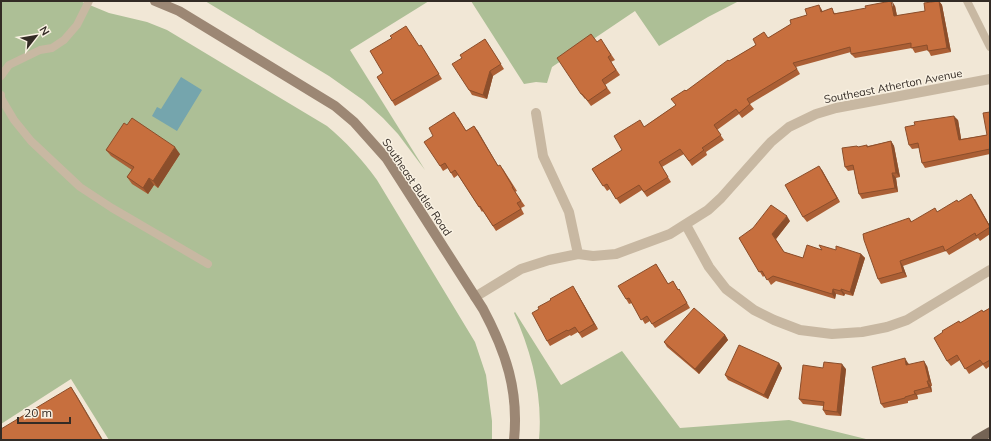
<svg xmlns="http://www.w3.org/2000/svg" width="991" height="441" viewBox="0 0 991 441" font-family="Mulish,sans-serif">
<rect width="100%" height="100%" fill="#f1e7d6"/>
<path fill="#adbf96" d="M1 1H80L109 13 147 22 167 30 327 126C346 142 362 159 377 180L475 342 486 375 492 421V440H109L71 379 1 424Z
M205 1H429L350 50 425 170 398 134 383 118 363 100 329 76Z
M471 1H739L708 17 659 46 635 11 552 67 547 83 536 82 524 84Z
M515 312 561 385 622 351 680 428 789 420 870 440H539C543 396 532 353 514 313Z"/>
<path fill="#75a5ad" d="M181 77 202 90 177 131 152 116 157 107 161 109Z"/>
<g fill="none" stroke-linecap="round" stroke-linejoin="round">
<path stroke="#c8b8a2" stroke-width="8" d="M967 1 990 47
M1 76 9 65 40 50 52 48 64 40 77 25 89 1
M1 95V98L14 120 31 141 80 187 112 208 208 264"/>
<path stroke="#c8b8a2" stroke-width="10" d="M536 113 543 156 569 212 578 254
M686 225 709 267 726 289 754 310 774 320 800 330 832 334 862 332 887 327 907 320 990 270
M475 297 521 269 549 260 578 254 593 256 616 254 670 234 708 210 721 198 771 142 789 127 816 114 836 108 990 79"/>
<path stroke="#9c8774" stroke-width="10" d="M155 1 179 11 335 106 354 122 387 159 483 309C506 352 519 391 514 440"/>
<path stroke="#756455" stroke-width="10" d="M976 440 990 432"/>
</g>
<path fill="#ab5f35" d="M935 1H939L942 5 951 52 931 56 928 50 915 53 912 48 855 58 851 54V52L796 67 800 74 750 104 754 109 742 118 739 114 717 130 724 140 706 152 707 155 692 166 684 154 662 167 671 182 647 197 642 190 620 204 610 189 607 191 592 169 622 150 644 127 676 105 686 91 729 61 807 15 822 10V11L836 13 895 6 897 16 925 11Z
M485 39 504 69 493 76 487 99 472 95 469 90 462 58Z
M604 44 615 60 611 62 620 75 605 85 611 93 591 106 585 98V99L581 94Z
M419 46 424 50 442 79 395 106 392 101Z
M990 112V154L925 168 922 163 919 148 912 149 909 145 958 120 961 139 987 135Z
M458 117 466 131 474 126 498 166 503 169 517 191 515 192 525 206 521 208 524 214 496 231 483 211 482 212 479 207 458 175 454 178 448 168 443 171 440 166Z
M891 141 894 146 900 177 896 178 898 192 862 199 859 194 854 170 848 171 845 167 858 147 868 146Z
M106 150 180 154 158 188 154 185 148 194 132 184 127 177 132 170 111 156Z
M822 170 840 202 807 222 803 217Z
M975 199 990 226V234L980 241 978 238 949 255 946 251 903 266 907 277 881 284 878 279 909 218 912 222 937 212 958 202Z
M790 221 776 239 784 252 803 258 822 250H836L861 254 865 258 853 296 845 294 844 296 836 294 835 299 776 281 771 285 765 275 763 277 739 238Z
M656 264 668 284 673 281 678 289H679L690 308 655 328 650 321 645 324 632 303 629 304 626 299Z
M576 291 598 329 582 338 578 332 571 336 570 335 550 346 547 341Z
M990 308V366L986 369 983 365 969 374 960 360 951 366 947 361 960 323 983 312Z
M725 335 728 340 699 374 667 347 664 342Z
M779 363 782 368 768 399 728 380 725 375Z
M908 363 909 364 927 366 932 386H931L932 392 917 395 918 399 908 401V403L884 408 881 404Z
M823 368 846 369 841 416 826 415 823 410V406L803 404 799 399Z"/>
<path fill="#8b4e2b" d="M892 1 895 6 898 21 894 16Z
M939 1 942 5 951 52 947 48Z
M819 5 822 10 824 16 821 12Z
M490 71 493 76 487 99 483 95Z
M954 116 958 120 962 144 959 140Z
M474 126 478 131 501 171Z
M891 141 894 146 900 177 896 173Z
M175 147 180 154 158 188 153 181Z
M819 166 822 170 840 202 837 198Z
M892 173 896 178 898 192 895 188Z
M149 178 154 185 148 194 143 188Z
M971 194 990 226V227Z
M787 216 790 221 776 239 772 234Z
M861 254 865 258 853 296 850 292Z
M900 261 903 266 907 277 903 272Z
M573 286 576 291 598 329 594 324Z
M833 289 836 294 835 299 832 294Z
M841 289 845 294 844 296 841 291Z
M725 335 728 340 699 374 695 369Z
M905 358 908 363 910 369 906 365Z
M924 361 927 366 932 386 929 381Z
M779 363 782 368 768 399 764 395Z
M842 364 846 369 841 416 837 412Z
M927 381 931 386 932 392 929 387Z
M71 387 77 396 103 440H102Z
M914 391 917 395 918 399 915 394Z"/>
<path fill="#c76f3e" stroke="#8b4e2b" d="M891 1 894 16 925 11 924 3 939 1 947 48 928 51 927 45 911 48V43L851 54 850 47 793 63 797 69 747 99 750 104 739 113 736 109 714 125 721 135 702 148 704 150 689 161 680 149 659 162 668 177 644 192 639 185 616 199 607 184 603 186 592 169 622 150 614 136 640 120 644 127 676 105 671 99 685 90 686 91 728 60 729 61 756 45 753 39 764 32 768 38 791 24 790 20 807 15 805 9 819 5 821 12 832 8 834 14 866 8 865 6Z
M406 26 419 46 421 45 439 74 392 101 377 77 383 73 370 51 392 38 390 36Z
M591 34 597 42 601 39 611 55 608 57 616 70 602 80 607 88 588 101 582 94H581L557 58Z
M485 39 501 64 490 71 483 95 469 90 452 64 462 58 460 55Z
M454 112 466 131 474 126 498 166 500 165 513 187H512L521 201 517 203 521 209 493 226 480 206 479 207 455 170 451 173 445 163 440 166 424 142 433 136 429 128Z
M990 112V149L922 163 918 143 909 145 905 127 915 125 914 122 954 116 959 140 987 135 983 113Z
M132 118 175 147 153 181 149 178 143 188 127 177 134 167 106 150 124 123 127 125Z
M891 141 896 173H892L895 188 859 194 853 165 845 167 842 148 857 146 858 147 867 145V147Z
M819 166 837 198 803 217 785 185Z
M971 194 990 227 976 236 975 233 945 251 943 246 900 261 903 272 878 279 864 240 863 234 909 218 911 222 935 208 937 212 957 200 958 202Z
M771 205 787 216 772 234 784 252 803 258 807 245 822 250 819 245 836 250V246L861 254 850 292 841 289V291L833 289 832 294 773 276 767 280 762 271 759 272 739 238 753 228Z
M656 264 668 284 673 281 678 290 679 289 687 303 652 324 647 316 641 320 629 298 626 299 618 286Z
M573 286 594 324 579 333 575 327 568 331 567 330 547 341 532 313 539 309 538 307 551 300 550 299Z
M694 308 725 335 695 369 664 342Z
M990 308V360L983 364 980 360 965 369 957 355 947 361 934 338 943 332 942 331 959 321 960 323 982 310 983 312Z
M739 345 779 363 764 395 725 375Z
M905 358 906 365 924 361 929 381H927L929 387 914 391 915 394 905 397V398L881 404 872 367Z
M824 362 842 364 837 412 823 410 824 402 799 399 803 365 823 368Z
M71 387 102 440H1V429Z"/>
<g text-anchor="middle" stroke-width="3" stroke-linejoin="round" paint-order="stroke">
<g font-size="11" fill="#332b25" stroke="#f9f1e2">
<text transform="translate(893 86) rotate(-11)" y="4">Southeast Atherton Avenue</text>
<text transform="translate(417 187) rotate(56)" y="4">Southeast Butler Road</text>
</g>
</g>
<rect width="991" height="441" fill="none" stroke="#332b25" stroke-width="4"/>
<g transform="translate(36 36) rotate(59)" stroke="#f9f1e2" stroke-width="3" paint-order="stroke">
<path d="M0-3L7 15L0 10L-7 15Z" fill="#332b25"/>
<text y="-6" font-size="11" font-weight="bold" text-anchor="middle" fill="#332b25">N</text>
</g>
<path d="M18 417v6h52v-6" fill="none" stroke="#332b25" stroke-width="2"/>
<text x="24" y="417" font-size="12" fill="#332b25" stroke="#f9f1e2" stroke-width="3" paint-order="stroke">20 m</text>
</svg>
